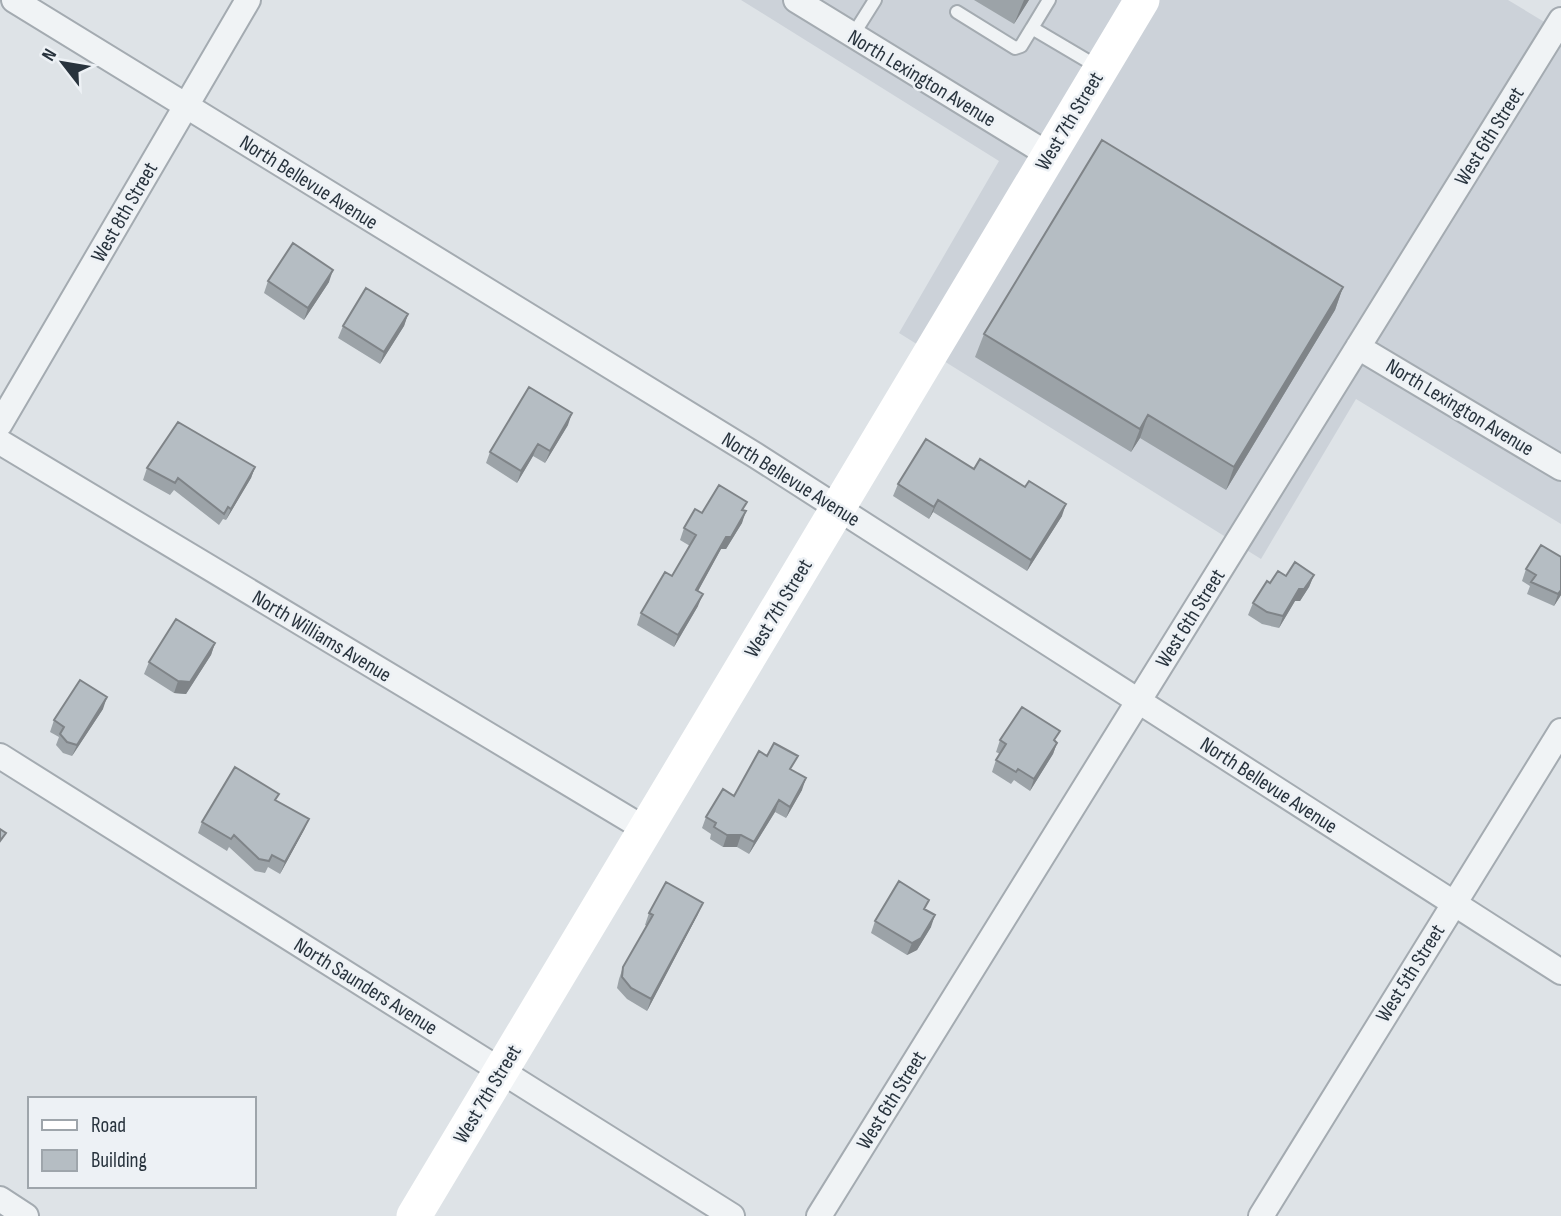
<svg xmlns="http://www.w3.org/2000/svg" width="1561" height="1216" viewBox="0 0 1561 1216" font-family="'Sofia Sans Condensed',sans-serif">
<rect width="100%" height="100%" fill="#dee3e7"/>
<path fill="#ccd2d9" d="M741 0H1508L1561 32V524L1356 399 1261 559 899 333 999 161Z"/>
<g fill="none" stroke-linecap="round" stroke-linejoin="round">
<defs>
<path id="lane" d="M1049 0 1032 28 1098 67
M957 12 1015 48 1021 46 1032 28
M853 35 875 0"/>
<path id="street" d="M14 0 755 455 1561 972
M796 0 1049 155
M1358 347 1561 468
M0 424 248 0
M0 442 645 829
M0 756 732 1216
M0 1199 26 1216
M819 1216 1561 20
M1261 1216 1561 731"/>
</defs>
<use href="#lane" stroke="#a4abb1" stroke-width="16"/>
<use href="#street" stroke="#a4abb1" stroke-width="28"/>
<use href="#lane" stroke="#f0f3f5" stroke-width="12"/>
<use href="#street" stroke="#f0f3f5" stroke-width="24"/>
<path stroke="#fff" stroke-width="35" d="M414 1216 1142 0"/>
</g>
<path fill="#9ca3a8" d="M974 0H1029L1014 24Z
M268 281 329 282 304 320 264 293Z
M1343 287 1335 310 1226 490 1140 438 1131 452 975 357 984 334Z
M408 314 404 326 380 364 338 338 343 326Z
M568 425 545 463 533 456 517 483 486 463 490 452Z
M255 467 251 478 226 520 223 519 219 525 174 490 170 495 143 480 147 468Z
M974 469 1062 516 1027 571 933 512 929 519 893 496 898 484Z
M744 511 742 523 726 549H721L698 591V606L674 647 637 625 641 613 672 576 690 546 680 540 684 528 702 513Z
M1561 557V595L1554 606 1527 594 1530 586 1522 581 1526 569Z
M1314 575 1309 587 1300 601H1295L1279 628 1262 624 1248 615 1253 603 1270 583 1286 576Z
M215 643 211 655 186 694 174 693 144 674 149 662Z
M103 709 72 756 63 753 56 745 59 737 50 732 54 720Z
M1000 740 1057 743 1053 754 1030 791 1014 780 1011 784 992 772 996 760 1000 754 996 752Z
M792 770 802 790 786 818 775 812 749 854 737 847H723L710 839 711 834 702 828 706 817 734 796Z
M276 801 309 819 304 830 280 874 268 867 265 873 255 871 229 847 227 851 198 833 202 822Z
M926 910 931 927 917 950 907 955 871 933 875 921Z
M649 913 698 914 647 1011 627 999 617 988 619 979 623 967 647 926 645 925Z"/>
<path fill="#7f8488" d="M1024 0H1029L1014 24Z
M333 270 329 282 304 320 308 308Z
M1343 287 1335 310 1226 490 1234 467Z
M408 314 404 326 380 364 384 352Z
M572 413 568 425 545 463 550 451Z
M1148 415 1140 438 1131 452 1140 429Z
M538 444 533 456 517 483 521 471Z
M255 467 251 478 226 520 231 509Z
M938 500 933 512 929 519 934 507Z
M1066 504 1062 516 1027 571 1031 560Z
M746 511 742 523 726 549H721L692 602 696 590 726 537Z
M1314 575 1309 587 1300 601H1295L1279 628 1283 616 1299 589Z
M1561 590V595L1554 606 1558 594Z
M703 594 698 606 674 647 678 635Z
M215 643 211 655 186 694 174 693 178 681Z
M107 697 103 709 72 756 77 745Z
M1057 743 1053 754 1030 791 1034 779Z
M806 778 802 790 786 818 790 807Z
M779 800 775 812 749 854 754 842Z
M309 819 304 830 280 874 285 862Z
M727 835H741L737 847H723Z
M703 903 698 914 647 1011 651 999Z
M935 915 931 927 917 950 907 955 912 943Z"/>
<path fill="#b5bdc3" stroke="#7f8488" stroke-width="2" d="M1102 140 1343 287 1234 467 1148 415 1140 429 984 334Z
M293 243 333 270 308 308 268 281Z
M366 288 408 314 384 352 343 326Z
M529 387 572 413 550 451 538 444 521 471 490 452Z
M178 422 255 467 231 509 228 507 224 514 178 478 175 483 147 468Z
M926 439 974 469 980 459 1025 487 1029 481 1066 504 1031 560 938 500 934 507 898 484Z
M719 485 747 502 742 510 746 511 731 537H726L696 590 703 594 678 635 641 613 665 572 672 576 696 535 684 528 695 509 702 513Z
M1541 545 1561 557V590L1558 594 1531 582 1536 575 1526 569Z
M1295 562 1314 575 1304 589H1299L1283 616 1267 612 1253 603 1267 581 1270 583 1278 571 1286 576Z
M176 619 215 643 190 682 178 681 149 662Z
M80 680 107 697 77 745 67 742 60 734 64 727 54 720Z
M1022 707 1060 731 1054 740 1057 743 1034 779 1018 769 1016 772 996 760 1006 744 1000 740Z
M774 743 798 756 790 769 806 778 790 807 779 800 754 842 741 835H727L714 827 716 823 706 817 723 789 734 796 759 751 767 756Z
M235 767 279 794 275 800 309 819 285 862 272 855 269 861 259 859 234 835 231 839 202 822Z
M0 829 6 833 0 841Z
M899 881 929 900 924 909 935 915 921 938 912 943 875 921Z
M666 882 703 903 651 999 631 988 622 977 623 967 653 915 649 913Z"/>
<g text-anchor="middle" stroke-width="5" stroke-linejoin="round" paint-order="stroke">
<g font-size="21" fill="#28333d" stroke="#edf1f5">
<text transform="translate(922 78) rotate(31)" y="7">North Lexington Avenue</text>
<text transform="translate(1069 121) rotate(-59)" y="7">West 7th Street</text>
<text transform="translate(1489 136) rotate(-58)" y="7">West 6th Street</text>
<text transform="translate(309 182) rotate(32)" y="7">North Bellevue Avenue</text>
<text transform="translate(124 212) rotate(-60)" y="7">West 8th Street</text>
<text transform="translate(1460 407) rotate(31)" y="7">North Lexington Avenue</text>
<text transform="translate(791 479) rotate(32)" y="7">North Bellevue Avenue</text>
<text transform="translate(778 608) rotate(-59)" y="7">West 7th Street</text>
<text transform="translate(1190 618) rotate(-58)" y="7">West 6th Street</text>
<text transform="translate(322 636) rotate(31)" y="7">North Williams Avenue</text>
<text transform="translate(1269 785) rotate(33)" y="7">North Bellevue Avenue</text>
<text transform="translate(1410 973) rotate(-58)" y="7">West 5th Street</text>
<text transform="translate(366 986) rotate(32)" y="7">North Saunders Avenue</text>
<text transform="translate(487 1094) rotate(-59)" y="7">West 7th Street</text>
<text transform="translate(891 1100) rotate(-58)" y="7">West 6th Street</text>
</g>
</g>
<rect x="28" y="1097" width="228" height="91" fill="#edf1f5" stroke="#9ea5ab" stroke-width="2"/>
<rect x="42" y="1120" width="35" height="10" fill="#ffffff" stroke="#9ea5ab" stroke-width="2"/>
<text x="91" y="1132" font-size="21" fill="#28333d">Road</text>
<rect x="42" y="1150" width="35" height="21" fill="#b5bdc3" stroke="#9ea5ab" stroke-width="2"/>
<text x="91" y="1167" font-size="21" fill="#28333d">Building</text>
<g transform="translate(63 63) rotate(301)" stroke="#edf1f5" stroke-width="5" paint-order="stroke">
<path d="M0-5L12 26L0 18L-12 26Z" fill="#28333d"/>
<text y="-10" font-size="19" font-weight="bold" text-anchor="middle" fill="#28333d">N</text>
</g>
</svg>
